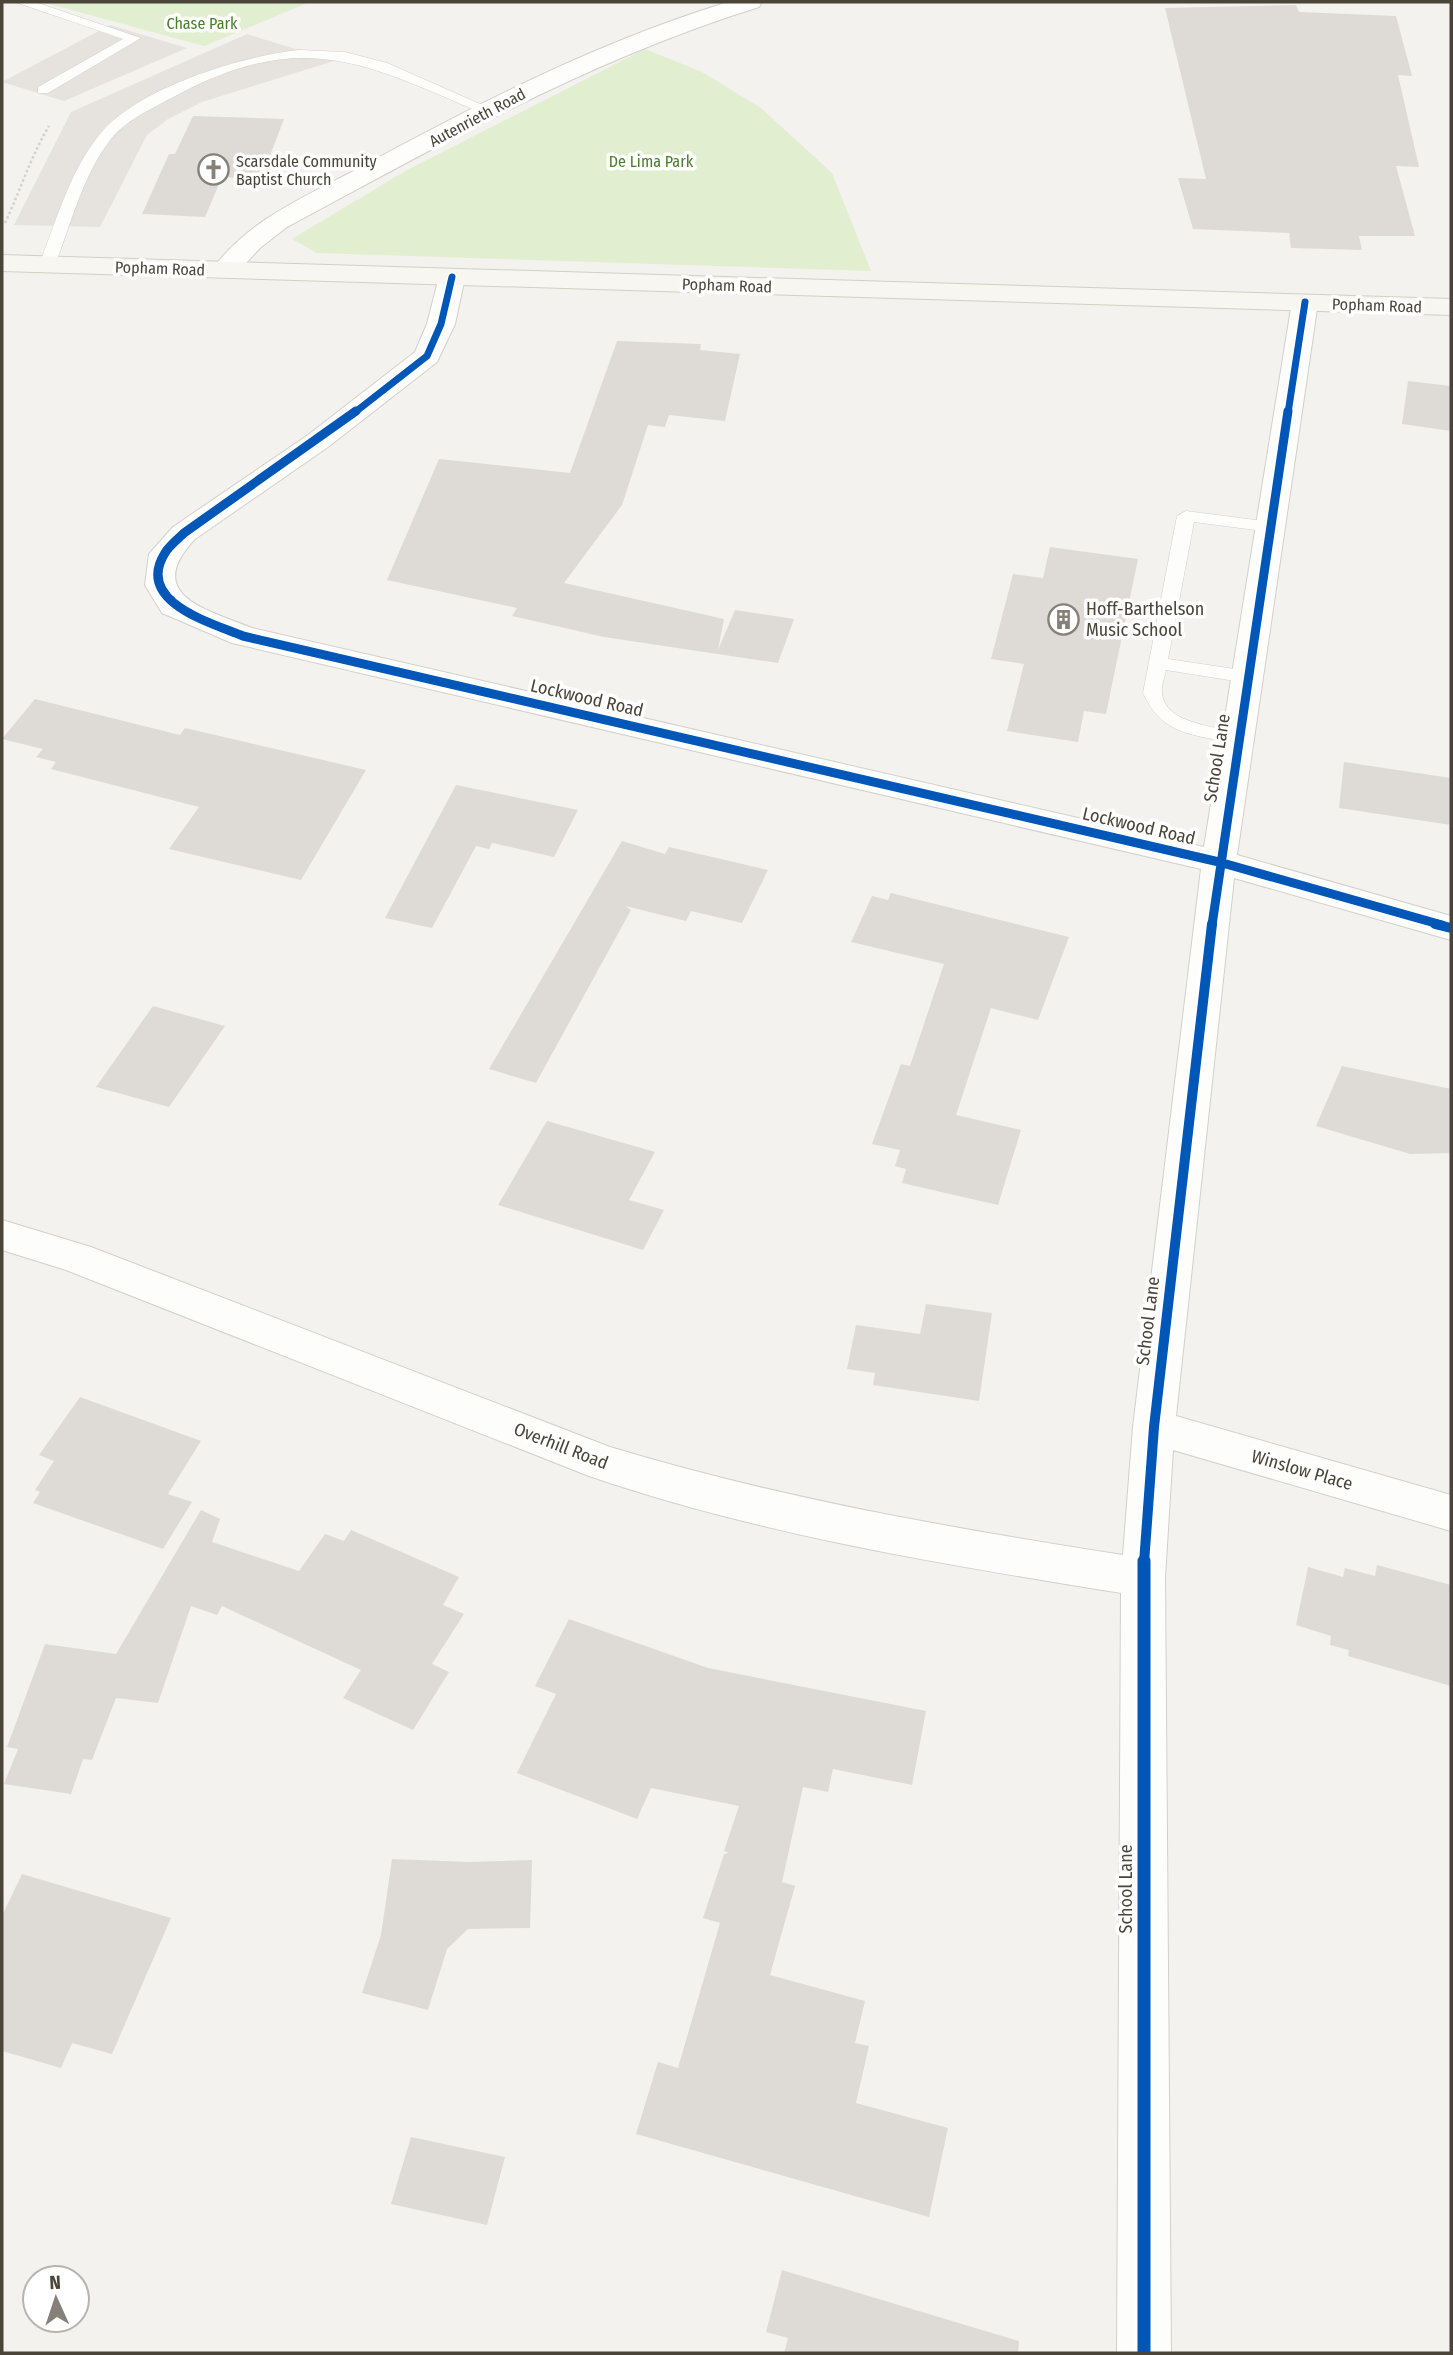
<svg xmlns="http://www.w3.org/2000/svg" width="1453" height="2355" viewBox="0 0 1453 2355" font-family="'Fira Sans Condensed',sans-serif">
<rect width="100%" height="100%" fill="#f4f2ee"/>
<path fill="#e1eecf" d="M42 2H310L204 46Z
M645 49 702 72 761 108 832 173 871 271 317 253 292 239 407 170Z"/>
<path fill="#e6e3df" d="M110 25 187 48 64 101 2 82Z
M247 34 334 61 202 102 168 119 147 135 100 227 14 225 71 112Z"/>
<path fill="#dedbd6" d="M1296 5 1299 12 1396 16 1412 76 1398 75 1419 167 1396 166 1415 236H1359L1362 250 1291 248 1289 233 1193 229 1178 178 1206 179 1165 8Z
M193 116 284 119 261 179 222 177 205 217 142 214 169 154H175Z
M617 341 701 344 700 350 740 354 725 421 669 415 665 427 648 425 622 505 564 583 724 619 718 650 735 610 794 619 778 663 604 637 512 616 517 608 387 580 439 459 570 473Z
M1408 381 1451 386V431L1402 424Z
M1050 547 1138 559 1106 714 1084 711 1078 742 1007 731 1024 664 991 659 1013 574 1043 578Z
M35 699 180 735 185 728 366 770 301 880 169 849 199 807 51 769 56 762 36 757 43 749 2 739Z
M1344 762 1451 778V825L1339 808Z
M456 785 578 810 554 857 492 843 489 849 476 846 432 928 385 918Z
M622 841 665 854 669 847 768 870 742 923 691 911 686 921 625 906 631 910 536 1083 489 1069Z
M891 893 1069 937 1038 1020 991 1008 956 1115 1021 1130 998 1205 902 1183 906 1169 895 1166 900 1150 872 1144 901 1064 910 1066 944 964 851 942 872 896 888 900Z
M153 1006 225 1026 169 1107 96 1087Z
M1342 1066 1451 1089V1153L1410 1154 1316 1126Z
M547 1121 655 1152 629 1200 664 1210 643 1250 498 1205Z
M926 1304 992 1313 979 1401 873 1385 875 1373 847 1369 856 1325 920 1334Z
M80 1397 201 1441 168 1494 192 1502 163 1549 33 1503 40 1492 35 1490 54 1461 39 1455Z
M201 1510 220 1519 212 1542 299 1571 325 1534 344 1541 351 1530 459 1577 443 1605 464 1614 432 1664 449 1672 413 1730 343 1698 361 1670 222 1606 217 1615 191 1606 158 1703 116 1698 92 1760 83 1759 71 1794 4 1784 18 1749 7 1747 45 1644 116 1654Z
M1377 1565 1451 1585V1686L1348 1656 1349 1650 1330 1645 1331 1636 1296 1625 1308 1567 1343 1577 1345 1568 1375 1576Z
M569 1619 708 1668 926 1711 912 1785 833 1769 828 1792 803 1787 782 1882 795 1886 770 1975 865 2001 855 2043 869 2046 856 2103 948 2128 929 2217 636 2134 658 2062 678 2068 720 1923 703 1918 724 1854 729 1853 724 1851 739 1806 651 1788 637 1819 517 1773 556 1694 535 1686Z
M392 1859 469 1862 532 1860 530 1928 468 1929 447 1949 428 2010 362 1993 381 1935Z
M22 1874 171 1918 112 2054 72 2043 61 2068 2 2051V1916Z
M411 2137 505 2157 487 2225 391 2204Z
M782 2270 1019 2341 1018 2353H784L788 2338 766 2332Z"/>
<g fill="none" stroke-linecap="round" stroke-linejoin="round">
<defs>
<path id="lane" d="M15 2H35L141 38 48 93H38V87L123 39Z
M299 50 345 52 387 63 496 111 484 114C365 63 303 28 177 95 155 107 127 119 111 139 83 174 71 224 55 265L52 268H42L39 265C56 222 70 170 100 134 137 88 242 56 299 50Z
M1186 511 1271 522 1280 527 1271 532 1194 522 1168 659 1248 671 1257 677 1248 683 1166 670C1165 677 1161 685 1162 692 1163 725 1221 727 1245 734L1248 738 1245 742 1238 744C1194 734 1163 737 1143 693L1177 516Z"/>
<path id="street" d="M728 2H762L759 7C591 59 441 144 287 227L260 248 234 276H216L212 270C247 220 307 196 359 168 479 103 598 42 728 2Z
M452 269 461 271 465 277 455 324 437 362 328 447 195 539C141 596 209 610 252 628L1204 847 1292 302 1296 296H1314L1318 302 1237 855 1451 916V940L1234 878 1176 1416 1451 1495V1531L1173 1450 1165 1577 1171 2353H1117L1121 1593C942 1564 761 1535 589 1476L66 1270 2 1250V1220L91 1247 610 1447C778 1498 950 1528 1123 1555L1133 1427 1201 869 232 643 162 613 145 585 149 554 173 527 308 435 415 352 427 324 439 277 443 271Z"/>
<path id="secondary" d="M2 255 1451 299V315L2 271Z"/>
</defs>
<use href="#lane" stroke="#d2d0cb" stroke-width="1"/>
<use href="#street" stroke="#d2d0cb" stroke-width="2"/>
<use href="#secondary" stroke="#d3cfc5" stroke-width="2"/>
<path stroke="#d3d2cc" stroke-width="2.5" stroke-dasharray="2.5 2.5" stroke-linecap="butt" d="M5 223C20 191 31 156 49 126"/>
<use href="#lane" fill="#fdfdfc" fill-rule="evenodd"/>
<use href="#street" fill="#fdfdfc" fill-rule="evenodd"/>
<use href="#secondary" fill="#f7f6f1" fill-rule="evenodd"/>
<defs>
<path id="cycleway-far3" d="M354 413 427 356 441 324 452 277
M1288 413 1305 302"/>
<path id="cycleway-far2" d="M356 411 184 533C178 539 169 546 165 553 134 602 212 623 243 636L1219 862 1442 925
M1212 925 1288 411"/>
<path id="cycleway-far1" d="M1435 924 1451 928
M1144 1563 1154 1427 1212 924"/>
<path id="cycleway" d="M1144 2353V1561"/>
</defs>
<use href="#cycleway-far3" stroke="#fff" stroke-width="10"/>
<use href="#cycleway-far2" stroke="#fff" stroke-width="12"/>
<use href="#cycleway-far1" stroke="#fff" stroke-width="15"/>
<use href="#cycleway" stroke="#fff" stroke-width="18"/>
<use href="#cycleway-far3" stroke="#0057b8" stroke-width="7"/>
<use href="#cycleway-far2" stroke="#0057b8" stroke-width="9"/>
<use href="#cycleway-far1" stroke="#0057b8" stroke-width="10"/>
<use href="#cycleway" stroke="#0057b8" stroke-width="13"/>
</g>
<defs>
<symbol id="church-ring" viewBox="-11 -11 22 22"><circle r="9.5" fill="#fff" stroke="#868178" stroke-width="1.5"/><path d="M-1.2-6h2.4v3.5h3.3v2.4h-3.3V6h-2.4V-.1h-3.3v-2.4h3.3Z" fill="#868178"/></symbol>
<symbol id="building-ring" viewBox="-11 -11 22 22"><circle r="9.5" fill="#fff" stroke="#868178" stroke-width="1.5"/><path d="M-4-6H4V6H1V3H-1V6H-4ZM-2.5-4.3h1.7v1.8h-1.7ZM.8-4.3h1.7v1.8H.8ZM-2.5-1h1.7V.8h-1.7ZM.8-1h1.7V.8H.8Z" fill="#868178"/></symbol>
</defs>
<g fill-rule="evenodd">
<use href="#church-ring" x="196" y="152" width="35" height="35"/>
<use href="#building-ring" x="1046" y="602" width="35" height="35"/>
</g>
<g text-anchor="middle" stroke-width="7" stroke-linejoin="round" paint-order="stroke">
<g font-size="16" fill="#4a7f2a" stroke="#fff">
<text x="202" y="29">Chase Park</text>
<text x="651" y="167">De Lima Park</text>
</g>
<g font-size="16" fill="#4b4439" stroke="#fff">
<text transform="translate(477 117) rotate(-28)" y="6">Autenrieth Road</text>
<text transform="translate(160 268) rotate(2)" y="6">Popham Road</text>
<text transform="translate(727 285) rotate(2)" y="6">Popham Road</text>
<text transform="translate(1377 305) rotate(2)" y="6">Popham Road</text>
</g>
<g font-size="16" fill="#4b4439" stroke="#fff" text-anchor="start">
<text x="236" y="167">Scarsdale Community<tspan x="236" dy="18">Baptist Church</tspan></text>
</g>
<g font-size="18" fill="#4b4439" stroke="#fff" text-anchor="start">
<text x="1086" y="615">Hoff-Barthelson<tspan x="1086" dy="21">Music School</tspan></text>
</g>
<g font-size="18" fill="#4b4439" stroke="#fff">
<text transform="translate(587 698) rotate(13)" y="6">Lockwood Road</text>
<text transform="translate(1217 758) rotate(-81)" y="6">School Lane</text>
<text transform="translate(1139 826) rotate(13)" y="6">Lockwood Road</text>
<text transform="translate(1148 1321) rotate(-83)" y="6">School Lane</text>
<text transform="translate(561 1446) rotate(21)" y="6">Overhill Road</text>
<text transform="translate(1302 1470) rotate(16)" y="6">Winslow Place</text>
<text transform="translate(1126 1889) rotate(-90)" y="6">School Lane</text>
</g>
</g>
<rect width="1453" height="2355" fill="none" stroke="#4b4439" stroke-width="7"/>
<g transform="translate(56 2299) rotate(357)"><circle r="33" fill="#ffffff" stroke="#b7b4b0" stroke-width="2"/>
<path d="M0-5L12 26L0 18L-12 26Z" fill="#868178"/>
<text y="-10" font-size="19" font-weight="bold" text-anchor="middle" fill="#4b4439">N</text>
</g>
</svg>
